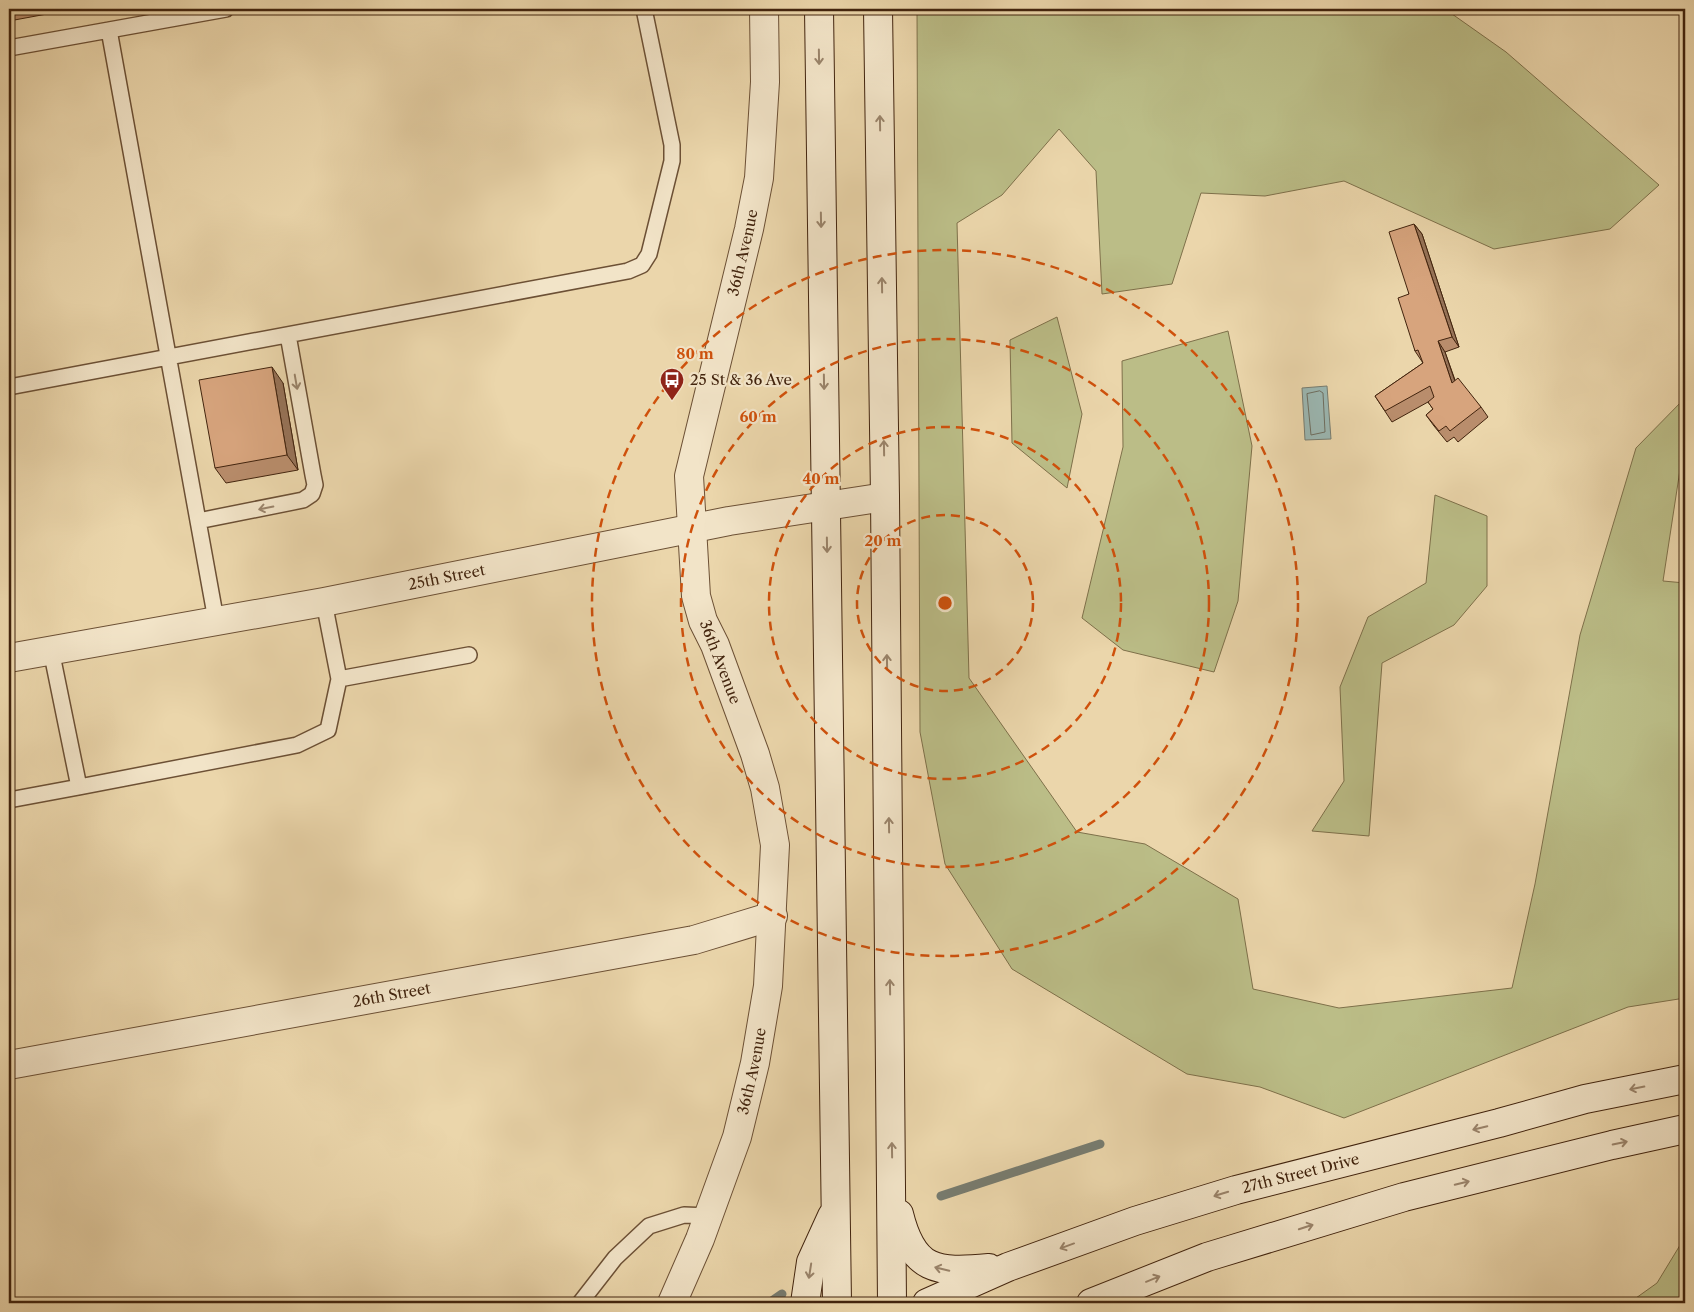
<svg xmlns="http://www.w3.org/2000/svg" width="1694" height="1312" viewBox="0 0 1694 1312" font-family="'Libre Caslon Text',serif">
<rect width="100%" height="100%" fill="#ebd6ab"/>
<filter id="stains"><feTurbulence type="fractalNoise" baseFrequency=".004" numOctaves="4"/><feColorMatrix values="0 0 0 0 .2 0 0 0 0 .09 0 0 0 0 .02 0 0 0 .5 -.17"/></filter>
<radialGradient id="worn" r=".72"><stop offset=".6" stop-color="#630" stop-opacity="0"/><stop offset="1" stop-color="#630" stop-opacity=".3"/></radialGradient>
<path fill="#bbbd87" stroke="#7e704a" d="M917 9H1445L1506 52 1659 185 1610 229 1494 249 1344 181 1265 196 1201 193 1172 284 1102 294 1096 171 1059 129 1002 195 957 223 969 678 1077 832 1145 844 1238 899 1253 989 1339 1008 1512 988 1535 884 1580 635 1636 448 1685 398V437L1663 581 1685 583V998L1628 1007 1344 1118 1260 1087 1187 1074 1012 969 945 864 920 732Z
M1057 317 1082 414 1067 488 1012 443 1010 340Z
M1228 331 1252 446 1238 601 1214 672 1123 650 1082 618 1123 447 1122 361Z
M1435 495 1487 516V586L1454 625 1382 663 1369 836 1312 831 1344 781 1340 687 1368 617 1426 583Z
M1685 1237V1303H1629L1657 1283Z"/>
<path fill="#9bb7b2" stroke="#777c70" d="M1327 386 1331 439 1305 440 1302 388Z"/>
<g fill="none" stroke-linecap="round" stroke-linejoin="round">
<path stroke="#6e6e60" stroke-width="1" d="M1320 391 1323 393 1325 432 1311 435 1307 394Z"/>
<path stroke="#777c70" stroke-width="9" d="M941 1196 1100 1144
M769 1303 782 1294"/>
<defs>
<path id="lane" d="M109 30 216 620
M9 48 226 9
M9 387 628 271 642 265 649 254 672 161V145L644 9
M198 521 303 500 312 494 315 485 313 475 288 335
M51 650 79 787 297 745 328 730 339 679 324 602
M339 679 469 655
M9 800 79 787
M580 1303 615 1258 649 1226 684 1215 709 1216"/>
<g id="street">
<path id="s1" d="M9 658 324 602 729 521 885 497"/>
<path id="s2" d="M9 1065 694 940 773 916"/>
<path id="s3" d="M672 1303 700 1239 737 1137 755 1063 768 986 775 845 765 788 755 754 715 645 703 621 696 596 689 476 749 229 759 178 765 82 764 9"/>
</g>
<g id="secondary">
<path d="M819 9 837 1303"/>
<path d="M878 9 885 497 892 1303"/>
<path d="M899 1214C913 1271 936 1273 989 1268"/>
<path d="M805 1303 811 1262 832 1216"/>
<path id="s4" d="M927 1303 1008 1267 1135 1221 1236 1190 1499 1123 1585 1099 1685 1079"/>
<path d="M1091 1303 1207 1257 1404 1197 1612 1145 1685 1129"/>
</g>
</defs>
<use href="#lane" stroke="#6c5035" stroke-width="18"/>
<use href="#street" stroke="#6c5035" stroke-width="30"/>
<use href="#secondary" stroke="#42240e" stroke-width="30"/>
<use href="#lane" stroke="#f2e4c8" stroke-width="15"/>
<use href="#street" stroke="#f2e4c8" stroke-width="28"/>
<use href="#secondary" stroke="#f2e4c8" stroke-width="28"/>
</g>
<path fill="#b98d6c" stroke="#42240e" d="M9 9H74L9 21Z
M1414 224 1422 234 1459 347 1445 352 1455 380 1481 407 1488 417 1458 442 1454 437 1447 442 1434 426 1426 415 1433 409 1428 402 1392 422 1375 396 1423 363 1415 351 1409 294Z
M283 383 298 470 226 483 215 468Z"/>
<path fill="#967358" stroke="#42240e" d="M1414 224 1422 234 1459 347 1452 337Z
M1438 341 1445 352 1459 393 1452 383Z
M272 367 283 383 298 470 287 455Z"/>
<path fill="#d7a47d" stroke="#42240e" d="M1414 224 1452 337 1438 341 1452 383 1458 378 1481 407 1450 431 1446 426 1439 431 1426 415 1433 409 1428 402 1434 397 1430 386 1385 411 1375 396 1423 363 1418 350 1415 351 1398 298 1409 294 1389 232Z
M272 367 287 455 215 468 199 380Z"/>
<defs><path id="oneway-shaft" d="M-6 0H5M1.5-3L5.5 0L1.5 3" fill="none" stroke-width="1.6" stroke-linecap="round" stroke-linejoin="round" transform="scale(1.25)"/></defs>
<g stroke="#9a846b">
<use href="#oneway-shaft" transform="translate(819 57) rotate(89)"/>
<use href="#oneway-shaft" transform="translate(880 123) rotate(-91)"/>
<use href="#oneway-shaft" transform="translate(821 220) rotate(89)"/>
<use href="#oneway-shaft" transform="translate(882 285) rotate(-91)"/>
<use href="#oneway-shaft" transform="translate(296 382) rotate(80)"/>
<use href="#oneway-shaft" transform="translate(824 382) rotate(89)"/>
<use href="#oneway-shaft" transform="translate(884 448) rotate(-91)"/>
<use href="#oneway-shaft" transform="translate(266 508) rotate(169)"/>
<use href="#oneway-shaft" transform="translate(827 545) rotate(89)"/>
<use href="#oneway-shaft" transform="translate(887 662) rotate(-91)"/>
<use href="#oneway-shaft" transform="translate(889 825) rotate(-91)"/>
<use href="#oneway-shaft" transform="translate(890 987) rotate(-91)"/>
<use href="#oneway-shaft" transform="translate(1637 1088) rotate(169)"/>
<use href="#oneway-shaft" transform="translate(1480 1128) rotate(167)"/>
<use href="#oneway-shaft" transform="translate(1620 1143) rotate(-12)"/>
<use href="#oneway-shaft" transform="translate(892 1150) rotate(-91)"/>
<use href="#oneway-shaft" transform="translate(1462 1183) rotate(-14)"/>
<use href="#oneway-shaft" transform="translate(1221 1194) rotate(163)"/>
<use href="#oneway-shaft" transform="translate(1306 1227) rotate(-18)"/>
<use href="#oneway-shaft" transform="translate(1067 1246) rotate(160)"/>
<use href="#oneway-shaft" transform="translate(942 1269) rotate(-166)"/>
<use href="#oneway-shaft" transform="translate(810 1271) rotate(99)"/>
<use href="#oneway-shaft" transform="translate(1153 1279) rotate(-22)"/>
</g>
<g fill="none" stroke="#cf510c" stroke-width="2.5" stroke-dasharray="9 6">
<circle cx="945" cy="603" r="88"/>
<circle cx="945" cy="603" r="176"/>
<circle cx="945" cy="603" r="264"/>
<circle cx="945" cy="603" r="353"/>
</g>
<defs>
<symbol id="bus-pin" viewBox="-11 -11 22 30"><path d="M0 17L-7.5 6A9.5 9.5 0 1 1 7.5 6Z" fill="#8f2418" stroke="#f2e4c8"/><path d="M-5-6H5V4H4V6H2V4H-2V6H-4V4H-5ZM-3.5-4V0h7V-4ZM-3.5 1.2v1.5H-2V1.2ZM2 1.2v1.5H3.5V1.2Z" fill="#fff"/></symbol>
</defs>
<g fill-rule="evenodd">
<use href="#bus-pin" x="658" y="366" width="28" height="38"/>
</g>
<g text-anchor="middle" stroke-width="4.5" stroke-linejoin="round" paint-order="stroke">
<g font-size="15" fill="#42240e" stroke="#f2e4c8">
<text dy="5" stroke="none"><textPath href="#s3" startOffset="1086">36th Avenue</textPath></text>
<text dy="5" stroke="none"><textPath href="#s1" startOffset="445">25th Street</textPath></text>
<text transform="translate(720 662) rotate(69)" y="5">36th Avenue</text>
<text dy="5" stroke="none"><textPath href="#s2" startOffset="389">26th Street</textPath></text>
<text dy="5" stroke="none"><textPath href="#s3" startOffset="246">36th Avenue</textPath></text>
<text dy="5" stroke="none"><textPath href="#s4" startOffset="396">27th Street Drive</textPath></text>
</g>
<g font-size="15" fill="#42240e" stroke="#f2e4c8" text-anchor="start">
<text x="690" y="385">25 St &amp; 36 Ave</text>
</g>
</g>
<circle cx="945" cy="603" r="8" fill="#cf510c" stroke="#f2e4c8" stroke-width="2.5"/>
<g font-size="15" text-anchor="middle" font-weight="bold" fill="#cf510c" stroke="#f2e4c8" stroke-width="4.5" stroke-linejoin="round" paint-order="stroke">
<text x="695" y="359">80 m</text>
<text x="758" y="422">60 m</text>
<text x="821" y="484">40 m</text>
<text x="883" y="546">20 m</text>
</g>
<rect width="1694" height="1312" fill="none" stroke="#ebd6ab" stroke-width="30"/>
<rect x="10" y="10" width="1674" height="1292" fill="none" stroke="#42240e" stroke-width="2.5"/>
<rect x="15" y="15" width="1664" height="1282" fill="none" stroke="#42240e"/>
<rect width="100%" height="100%" filter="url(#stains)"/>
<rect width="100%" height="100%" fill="url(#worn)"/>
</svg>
